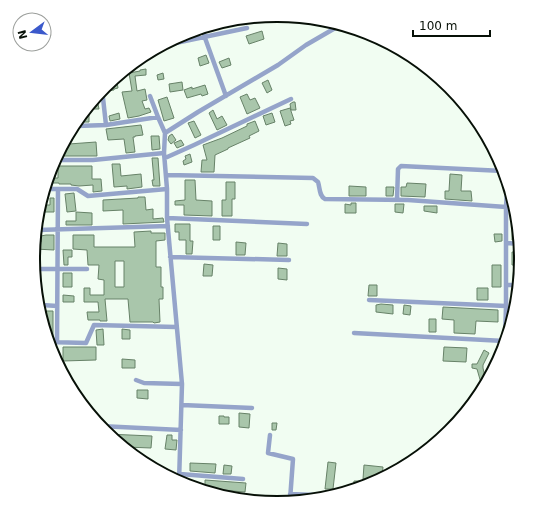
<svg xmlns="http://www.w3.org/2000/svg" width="553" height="518" viewBox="0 0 553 518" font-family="'DejaVu Sans',sans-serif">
<rect width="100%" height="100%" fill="#f1fdf2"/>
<path fill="#a9c6ab" stroke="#678268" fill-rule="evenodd" d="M262 31 264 39 249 44 246 36Z
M190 32 191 36 183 38V34Z
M206 55 209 63 200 66 198 58Z
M229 58 231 65 222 68 219 62Z
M146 69V75L135 76 137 91 145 89 147 100 142 101 145 109 149 108 151 112 139 116 128 118 122 92 132 91 129 73 140 71V70Z
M163 73 164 79 158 80 157 75Z
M268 80 272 90 267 93 262 83Z
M117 82 118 88 114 89V90L106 91 105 86 109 83Z
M182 82 183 90 170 92 169 84Z
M205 85 208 94 202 96 201 94 187 98 184 90 192 87V89Z
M247 94 250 100 255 98 260 108 247 114 240 97Z
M167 97 174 118 164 121 158 100Z
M293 102H295L296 110H291L290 104Z
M92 104H98L99 109H89Z
M290 108 294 120 290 121 291 124 285 126 280 111Z
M213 110 217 119 222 116 227 125 217 130 209 113Z
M119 113 120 119 110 121 109 116Z
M272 113 275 122 266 125 263 116Z
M85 114H89V122H80Z
M194 121 201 135 195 138 188 123Z
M255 121 259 131 249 136 250 138 228 148V149L215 155 214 172H201L202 160H207L203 145 222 138 247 126V124Z
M141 125 143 135 135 136V137H133L135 152 126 153 124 139 108 140 106 129Z
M172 134 176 140 171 144 168 140 169 136Z
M151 136H159L160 149 152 150Z
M69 139V144L96 142 97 156H57Z
M181 140 184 145 177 148 174 143Z
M190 154 192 162 184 165 183 161 186 159 185 156Z
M152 158H158L160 186H153L152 180H154Z
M112 164H120L121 176 141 174 142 187 127 189V186L114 187Z
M58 166H92V179H101L102 191 93 192V185L79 186 71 185V184H59V183H48L49 178H58Z
M450 174 462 175 461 191H471L472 201 445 199V191H449Z
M185 180H195L196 200 212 201V216L184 215V205H175V201L185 200Z
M226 182H235V199H232V216H222V200H226Z
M407 183 426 184 425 197 401 196V187H406Z
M349 186 366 187V196H349Z
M386 187H394L393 196H386Z
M74 193 76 211 67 212 65 194Z
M138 197H145L146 210 153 209V219L163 218 164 222 123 224V210L103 211V200L138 198Z
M50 198H54V212H44V205H50Z
M351 203H356V213H345V204L351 205Z
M395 204H404L403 213 395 212Z
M424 206H437V213L424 211Z
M76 212 92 213V225H66V221H76Z
M175 224H190V241H193L192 254H186V240H179V232H175Z
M213 226H220V240H213Z
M512 228H514L517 240H512Z
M151 231V233H165V240L156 241V267H161V287H163V299H159L160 322 154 323 153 322H130L128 299H105L107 321H100V320H88L87 312H99L98 302H84V288H90V295H104V280L98 279 99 265H88L87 250 73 249V235H94V247H135L134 232ZM115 261H124V287H115Z
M494 234H502V241L495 242Z
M46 235H54V250L35 249 36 242H41V236Z
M236 242 246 243 245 255H236Z
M278 243 287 244V256H277Z
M63 250H72V257H68V265H64Z
M512 252H519L520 256 519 265H512Z
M204 264 213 265 212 276H203Z
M492 265H501V287H492Z
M278 268 287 269V280L278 279Z
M63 273H72V287H63Z
M369 285H377V296H368Z
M477 288H488V300H477Z
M63 295 74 296V302H63Z
M381 304 393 305V314L376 312V305Z
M404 305 411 306 410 315 403 314Z
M443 307 498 310V322L476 321 475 334 454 333V320L442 319Z
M44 311H53V338H48L44 317Z
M429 319H436V332H429Z
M103 329 104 345H97L96 330Z
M122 329 130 330V339H122Z
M497 346H503L502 352 497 351Z
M63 347H96V360L63 361Z
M444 347 467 348 466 362 443 361Z
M484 350 489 353 483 365V368L485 377 481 383 477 369 472 368V364H477Z
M122 359 135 360V368H122Z
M137 390H148V399L137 398Z
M239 413 250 414 249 428 239 427Z
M219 416H224V417H229V424H219Z
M272 423H277L276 430H272Z
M107 434 152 436 151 448 126 447Z
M167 435H172V440H177L176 450 165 449Z
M328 462 336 463 333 489H325Z
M190 463 216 464 215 473 190 471Z
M224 465 232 466 231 474H223Z
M364 465 383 467 382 477 376 480 363 479Z
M205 480 246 483 245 492 220 490V492L205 489Z
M354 481H362L361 486 353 488Z"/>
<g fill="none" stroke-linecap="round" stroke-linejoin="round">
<path stroke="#95a4ca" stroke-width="2" d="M494 365 495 359 499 356"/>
<path stroke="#95a4ca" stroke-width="4.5" d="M203 30 205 38 226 96
M166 45 247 28
M102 89 106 125 158 117 165 133
M150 96 158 117
M77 126 106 125
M165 158 194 145 291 99
M55 160H93L164 153
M166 175 313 178 318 182C320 188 319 196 325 199L408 200 506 207 507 190
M46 189H77L88 196 167 189
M397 200 398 169 401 166 503 171
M167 218 307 224
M38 230 168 226
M507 243 518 244
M170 257 289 260
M34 269H87
M506 285H515
M369 300 506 306
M42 305 57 306
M354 333 504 341
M505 338 506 306V207H510
M49 342 86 343 94 325 176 327
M57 342 58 189
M136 380 144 383 182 384
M182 405 252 408
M100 426 181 430
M270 435 268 453 293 459 290 500
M180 474 243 479
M179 482 182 384 167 218V189L164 153 165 133 198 112 278 65 306 45 337 27
M290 494 315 495"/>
</g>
<path d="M0 0H553V518H0ZM40 259a237 237 0 1 1 474 0a237 237 0 1 1-474 0Z" fill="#fff" fill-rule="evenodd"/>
<path fill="none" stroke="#071007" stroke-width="2" d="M40 259a237 237 0 1 1 474 0a237 237 0 1 1-474 0Z"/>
<g transform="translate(32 32) rotate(255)"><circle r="19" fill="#ffffff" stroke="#9c9f9c"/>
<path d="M0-3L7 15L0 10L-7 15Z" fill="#3b59cb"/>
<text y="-6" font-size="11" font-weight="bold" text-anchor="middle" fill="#071007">N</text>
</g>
<path d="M413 30v6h77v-6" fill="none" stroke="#071007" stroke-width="2"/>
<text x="419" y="30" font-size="12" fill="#071007" stroke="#ffffff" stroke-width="3" paint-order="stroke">100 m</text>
</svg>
